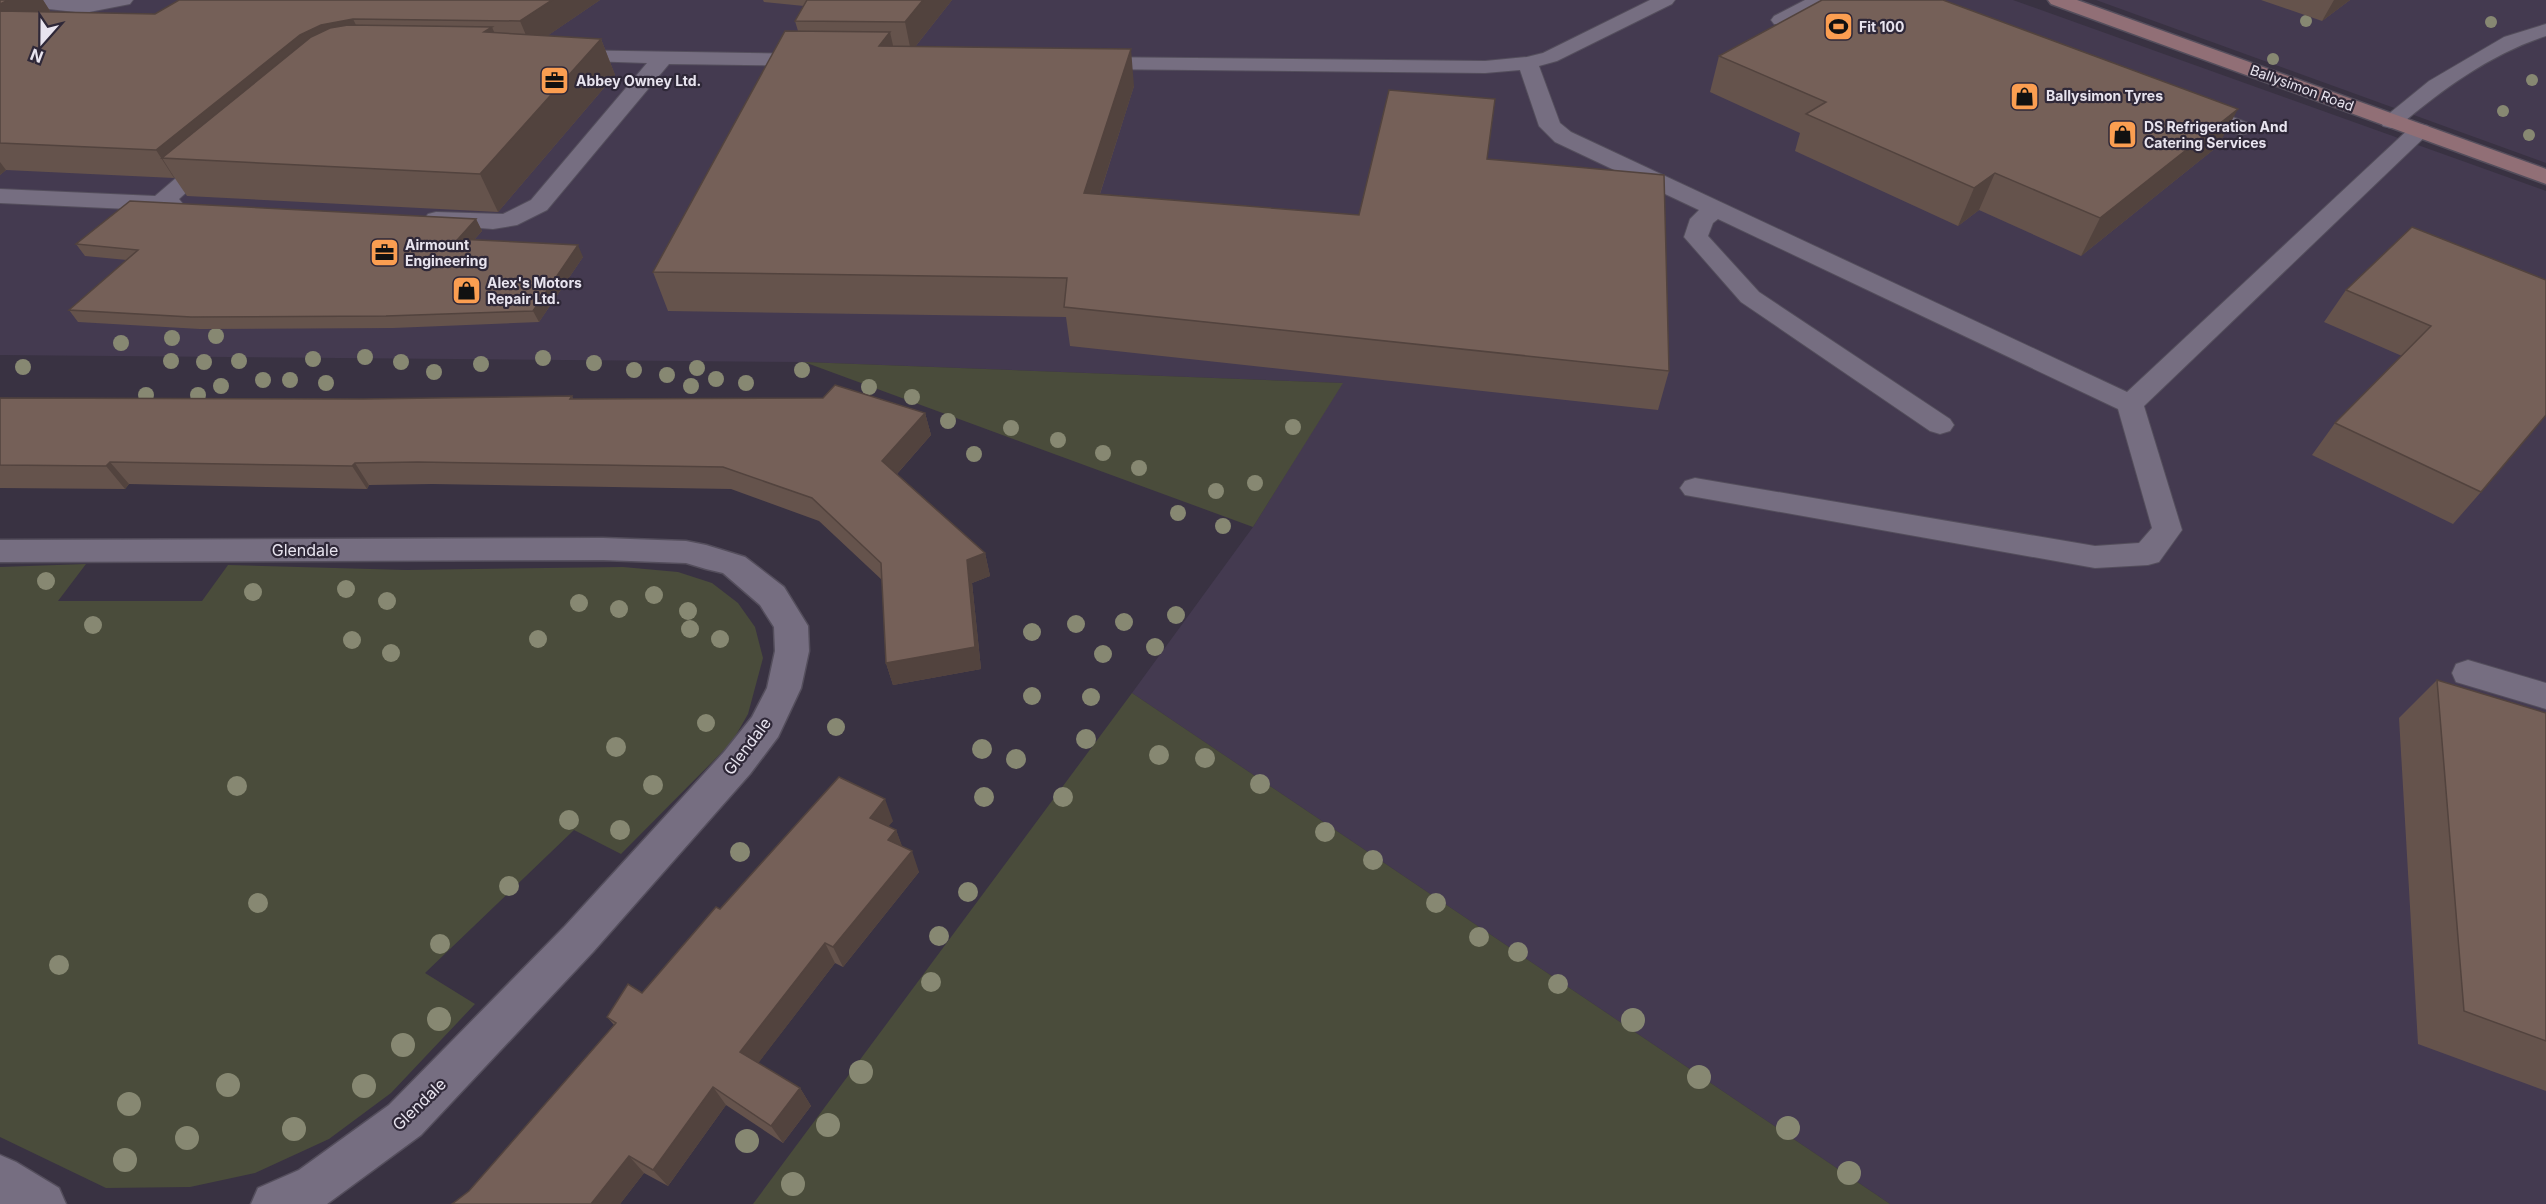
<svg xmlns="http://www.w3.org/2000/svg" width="2546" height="1204" viewBox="0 0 2546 1204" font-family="Inter,sans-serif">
<rect width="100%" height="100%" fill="#393242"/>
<path fill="#443a50" d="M0 0H2013L2546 191V1204H1890L1132 693 1253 527 1342 383 804 362 0 355Z
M2096 0H2546V163Z"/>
<path fill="#4a4c3b" d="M804 362 1343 383 1253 527Z
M86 564 58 601H202L228 565 406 570 623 567 678 572 712 583 738 603 755 627 763 658 748 714 732 742 621 854 574 830 425 973 475 1004 391 1093 329 1139 255 1173 190 1187 106 1188 0 1137V567Z
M1132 693 1890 1204H753Z"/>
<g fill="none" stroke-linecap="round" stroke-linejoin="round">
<defs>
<path id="lane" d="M12 0H133L130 4 84 13 22 6 15 4Z
M1650 0H1675L1672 4 1557 61 1539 66 1560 123 1571 132 2127 392 2412 126 2420 124 2428 126 2431 131 2144 406 2182 530 2159 562 2148 565 2095 568 1685 495 1680 488 1685 481 1695 478 2095 546 2139 543 2152 528 2118 409 1718 219 1713 223 1708 236 1759 292 1950 419 1954 425 1950 431 1940 434 1930 431 1741 302 1684 237 1690 219 1699 210 1555 142 1539 126 1520 70 1485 73 1090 69 1083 67 1080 63 1083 59 1090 57 1485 61 1527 57 1543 53Z
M1805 0H1830L1827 4 1788 24H1774L1771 20 1774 16Z
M2546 24V36C2491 54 2443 89 2399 126L2391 128 2383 126 2380 121 2429 81 2504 37Z
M565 50 812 54 819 56 822 60 819 64 812 66 669 64 547 210 517 225 493 229 428 224 424 219 428 214 436 212 503 214 531 200 647 63 558 60 555 56 558 52Z
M2192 101 2248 123 2251 128 2248 133 2240 135 2184 112 2181 107 2184 102Z
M212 152 220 154 223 159 179 199 183 204 179 209 171 211 0 203V189L155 196 204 154Z
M2468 660 2546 683V709L2456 682 2452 673 2456 664Z"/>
<path id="street" d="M603 538 686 541 706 545 745 557 784 587 808 626 809 651 801 688 778 737 750 774 593 952 421 1135 327 1204H251L258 1188 299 1170 389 1105 565 926 724 752 752 717 767 688 775 651 774 627 760 605 723 573 706 569 686 563 603 560 0 562V540Z
M0 1155 16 1162 59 1188 66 1204H0Z"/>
<path id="secondary" d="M2048 0H2077L2546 169V184L2051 4Z"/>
</defs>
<use href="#lane" stroke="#544e5c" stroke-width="2"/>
<use href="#street" stroke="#544e5c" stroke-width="3"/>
<use href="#secondary" stroke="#544e5c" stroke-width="3"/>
<use href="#lane" fill="#766e81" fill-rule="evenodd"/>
<use href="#street" fill="#766e81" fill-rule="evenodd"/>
<use href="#secondary" fill="#916f76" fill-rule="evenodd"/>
</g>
<g fill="#878872">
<circle cx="2306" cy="21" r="6"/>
<circle cx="2491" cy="22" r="6"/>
<circle cx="2273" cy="59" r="6"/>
<circle cx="2532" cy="80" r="6"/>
<circle cx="2503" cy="111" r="6"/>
<circle cx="2529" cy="135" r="6"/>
<circle cx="216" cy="336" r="8"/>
<circle cx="172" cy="338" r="8"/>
<circle cx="121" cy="343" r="8"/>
<circle cx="365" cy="357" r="8"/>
<circle cx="543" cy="358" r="8"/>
<circle cx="313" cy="359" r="8"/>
<circle cx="171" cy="361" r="8"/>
<circle cx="239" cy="361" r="8"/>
<circle cx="204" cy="362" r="8"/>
<circle cx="401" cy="362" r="8"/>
<circle cx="594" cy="363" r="8"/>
<circle cx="481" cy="364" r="8"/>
<circle cx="23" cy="367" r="8"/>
<circle cx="697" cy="368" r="8"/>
<circle cx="634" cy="370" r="8"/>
<circle cx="802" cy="370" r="8"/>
<circle cx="434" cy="372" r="8"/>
<circle cx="667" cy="375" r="8"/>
<circle cx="716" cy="379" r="8"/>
<circle cx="263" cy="380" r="8"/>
<circle cx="290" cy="380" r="8"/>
<circle cx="326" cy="383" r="8"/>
<circle cx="746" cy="383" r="8"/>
<circle cx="221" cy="386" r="8"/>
<circle cx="691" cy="386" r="8"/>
<circle cx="869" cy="387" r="8"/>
<circle cx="146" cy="395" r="8"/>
<circle cx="198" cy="395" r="8"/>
<circle cx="912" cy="397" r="8"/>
<circle cx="948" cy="421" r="8"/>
<circle cx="1293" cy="427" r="8"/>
<circle cx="1011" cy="428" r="8"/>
<circle cx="1058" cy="440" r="8"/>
<circle cx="1103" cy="453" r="8"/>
<circle cx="974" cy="454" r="8"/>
<circle cx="1139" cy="468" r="8"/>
<circle cx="1255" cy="483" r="8"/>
<circle cx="1216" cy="491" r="8"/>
<circle cx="1178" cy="513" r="8"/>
<circle cx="1223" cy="526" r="8"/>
<circle cx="46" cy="581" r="9"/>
<circle cx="346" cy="589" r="9"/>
<circle cx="253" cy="592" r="9"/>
<circle cx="654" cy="595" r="9"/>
<circle cx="387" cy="601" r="9"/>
<circle cx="579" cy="603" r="9"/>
<circle cx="619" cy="609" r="9"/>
<circle cx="688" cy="611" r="9"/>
<circle cx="1176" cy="615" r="9"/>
<circle cx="1124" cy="622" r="9"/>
<circle cx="1076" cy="624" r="9"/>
<circle cx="93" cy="625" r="9"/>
<circle cx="690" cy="629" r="9"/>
<circle cx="1032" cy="632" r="9"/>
<circle cx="538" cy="639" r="9"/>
<circle cx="720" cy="639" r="9"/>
<circle cx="352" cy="640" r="9"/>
<circle cx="1155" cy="647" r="9"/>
<circle cx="391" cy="653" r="9"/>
<circle cx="1103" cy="654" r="9"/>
<circle cx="1032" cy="696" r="9"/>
<circle cx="1091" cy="697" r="9"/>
<circle cx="706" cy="723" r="9"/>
<circle cx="836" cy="727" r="9"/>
<circle cx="1086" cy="739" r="10"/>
<circle cx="616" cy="747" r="10"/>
<circle cx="982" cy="749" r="10"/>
<circle cx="1159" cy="755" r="10"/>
<circle cx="1205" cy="758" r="10"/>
<circle cx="1016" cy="759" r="10"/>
<circle cx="1260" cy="784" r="10"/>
<circle cx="653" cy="785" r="10"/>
<circle cx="237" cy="786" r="10"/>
<circle cx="984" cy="797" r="10"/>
<circle cx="1063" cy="797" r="10"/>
<circle cx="569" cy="820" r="10"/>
<circle cx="620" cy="830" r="10"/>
<circle cx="1325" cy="832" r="10"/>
<circle cx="740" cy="852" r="10"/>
<circle cx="1373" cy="860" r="10"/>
<circle cx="509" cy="886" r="10"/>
<circle cx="968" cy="892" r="10"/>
<circle cx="258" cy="903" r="10"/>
<circle cx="1436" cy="903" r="10"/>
<circle cx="939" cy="936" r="10"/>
<circle cx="1479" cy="937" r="10"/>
<circle cx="440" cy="944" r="10"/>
<circle cx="1518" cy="952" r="10"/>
<circle cx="59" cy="965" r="10"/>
<circle cx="931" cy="982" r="10"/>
<circle cx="1558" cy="984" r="10"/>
<circle cx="439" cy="1019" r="12"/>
<circle cx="1633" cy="1020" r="12"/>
<circle cx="403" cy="1045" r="12"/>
<circle cx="861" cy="1072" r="12"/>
<circle cx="1699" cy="1077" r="12"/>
<circle cx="228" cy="1085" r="12"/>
<circle cx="364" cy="1086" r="12"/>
<circle cx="129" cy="1104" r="12"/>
<circle cx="828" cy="1125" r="12"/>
<circle cx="1788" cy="1128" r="12"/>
<circle cx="294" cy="1129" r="12"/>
<circle cx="187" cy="1138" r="12"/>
<circle cx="747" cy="1141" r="12"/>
<circle cx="125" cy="1160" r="12"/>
<circle cx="1849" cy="1173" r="12"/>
<circle cx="793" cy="1184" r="12"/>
</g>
<path fill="#65534c" d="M0 0H43L50 11 49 12 155 14 600 0 547 36 601 39 615 75 498 212 187 196 174 177V178L6 170 0 175Z
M763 0H952L915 47 1134 86 1100 194 1359 215 1487 159 1669 371 1658 410 1070 346 1066 317 668 311 653 272 798 31 795 21 804 6 764 2Z
M2261 0H2350L2322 21Z
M1719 56 2218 146 2081 256 1979 210 1958 226 1795 151 1800 133 1710 92Z
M476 219 482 231 474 240 583 257 539 322 393 328 200 329 78 322 69 310 127 260 85 256 76 244Z
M2412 227 2481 492 2453 524 2312 455 2335 423 2402 356 2324 322 2346 290Z
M572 396 573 399 925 413 931 435 897 474 985 553 990 576 972 583 981 669 893 685 886 663 882 580 819 521 731 489 432 484 369 485 367 489 129 484 125 489 0 488V398L363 399Z
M2437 680 2546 713V1091L2418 1044 2399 718Z
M893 821 888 826 896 830 902 847 919 872 843 967 835 963 758 1063 800 1088 811 1106 783 1143 726 1105 668 1186 644 1173 620 1204H452L469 1191 614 1025 607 1017 642 993 720 909Z"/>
<path fill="#52433e" d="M8 0H43L50 11 7 37 0 27V4Z
M552 0H600L531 47 520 21Z
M923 0H952L911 52 905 22Z
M2334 0H2350L2322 21Z
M353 19 366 45 162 158 174 177V178L156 150 300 35 321 25Z
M492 27 507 63 484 32Z
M890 32 898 68 879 46Z
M601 39 615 75 498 212 480 174Z
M1131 49 1134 86 1088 231 1084 193Z
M2238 109 2218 146 2081 256 2100 218Z
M0 162 6 170 0 175Z
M1995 173 1979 210 1958 226 1974 188Z
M476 219 482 231 464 251 458 239Z
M578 245 583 257 539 322 533 311Z
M925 413 931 435 888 484 882 461Z
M110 462 129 484 125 489 106 466Z
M355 463 369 485 367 489 352 466Z
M985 553 990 576 972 583 981 669 893 685 886 663 967 560Z
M885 799 893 821 878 839 870 818Z
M896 830 904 851 888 840Z
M912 851 919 872 843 967 833 947Z
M825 943 835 963 753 1070 740 1052Z
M713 1087 726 1105 668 1186 653 1170Z
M800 1088 811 1106 783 1143 771 1126Z
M629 1156 644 1173 620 1204H591Z"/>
<path fill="#756058" stroke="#52433e" stroke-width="1.5" d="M0 0H8L0 4Z
M179 0H552L520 21 353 19 321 25 300 35 156 150 0 143V11L155 14Z
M807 0H923L905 22 795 21Z
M1822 0H1943L2238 109 2100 218 1995 173 1974 188 1806 114 1826 102 1719 56Z
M348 25 492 27 484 32 601 39 480 174 162 158 311 37 330 28Z
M785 31 890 32 879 46 1131 49 1084 193 1359 215 1389 90 1495 99 1487 159 1664 175 1669 371 1064 307 1067 278 653 272Z
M130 201 476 219 458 239 578 245 533 311 386 316 191 317 69 310 138 250 76 244Z
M2412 227 2546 280V415L2481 492 2335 423 2431 326 2346 290Z
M835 385 925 413 882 461 985 553 967 560 975 647 886 663 881 563 812 498 723 467 418 462 355 463 352 466 110 462 106 466 0 465V398L363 399 572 396 570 399 823 398Z
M2437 680 2546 713V1041L2464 1011Z
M839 777 885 799 870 818 896 830 888 840 912 851 833 947 825 943 740 1052 800 1088 771 1126 713 1087 653 1170 629 1156 591 1204H452L469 1191 616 1023 607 1017 628 984 642 993 716 907 720 909Z"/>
<defs>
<symbol id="stadium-square" viewBox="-11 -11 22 22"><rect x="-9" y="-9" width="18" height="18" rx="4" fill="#fb9e51" stroke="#2f2838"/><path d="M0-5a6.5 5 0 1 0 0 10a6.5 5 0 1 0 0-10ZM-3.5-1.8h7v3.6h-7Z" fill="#111"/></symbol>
<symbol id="office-square" viewBox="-11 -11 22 22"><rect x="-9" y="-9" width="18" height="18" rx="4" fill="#fb9e51" stroke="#2f2838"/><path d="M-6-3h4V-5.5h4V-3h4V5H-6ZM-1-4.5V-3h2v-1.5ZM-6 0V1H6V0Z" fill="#111"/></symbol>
<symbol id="shop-square" viewBox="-11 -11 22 22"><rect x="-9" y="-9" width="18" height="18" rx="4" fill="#fb9e51" stroke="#2f2838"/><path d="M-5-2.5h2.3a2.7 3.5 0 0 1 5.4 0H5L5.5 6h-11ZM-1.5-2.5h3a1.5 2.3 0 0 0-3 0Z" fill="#111"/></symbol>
</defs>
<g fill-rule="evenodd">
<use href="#stadium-square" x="1822" y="10" width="33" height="33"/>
<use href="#office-square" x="538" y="64" width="33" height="33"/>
<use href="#shop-square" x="2008" y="80" width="33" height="33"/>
<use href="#shop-square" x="2106" y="118" width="33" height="33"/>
<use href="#office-square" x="368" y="236" width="33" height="33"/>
<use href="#shop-square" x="450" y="274" width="33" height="33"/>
</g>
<g text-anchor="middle" stroke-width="4.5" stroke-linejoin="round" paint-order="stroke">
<g font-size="14" font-weight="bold" fill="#e8e4ef" stroke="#2f2838" text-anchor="start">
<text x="1859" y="32">Fit 100</text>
<text x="576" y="86">Abbey Owney Ltd.</text>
<text x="2046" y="101">Ballysimon Tyres</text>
<text x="2144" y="132">DS Refrigeration And<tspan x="2144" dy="16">Catering Services</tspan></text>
<text x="405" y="250">Airmount<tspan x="405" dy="16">Engineering</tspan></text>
<text x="487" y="288">Alex's Motors<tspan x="487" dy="16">Repair Ltd.</tspan></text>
</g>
<g font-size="14" fill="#e8e4ef" stroke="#2f2838">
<text transform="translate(2302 88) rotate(20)" y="5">Ballysimon Road</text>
</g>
<g font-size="16" fill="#e8e4ef" stroke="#2f2838">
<text x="305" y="556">Glendale</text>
<text transform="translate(747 746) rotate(-53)" y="6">Glendale</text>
<text transform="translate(419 1104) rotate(-44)" y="6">Glendale</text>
</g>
</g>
<g transform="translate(42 42) rotate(201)" stroke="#2f2838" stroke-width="4.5" paint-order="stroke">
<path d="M0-4.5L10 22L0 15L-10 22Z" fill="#e8e4ef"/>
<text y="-9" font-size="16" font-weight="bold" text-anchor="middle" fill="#e8e4ef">N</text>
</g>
</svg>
